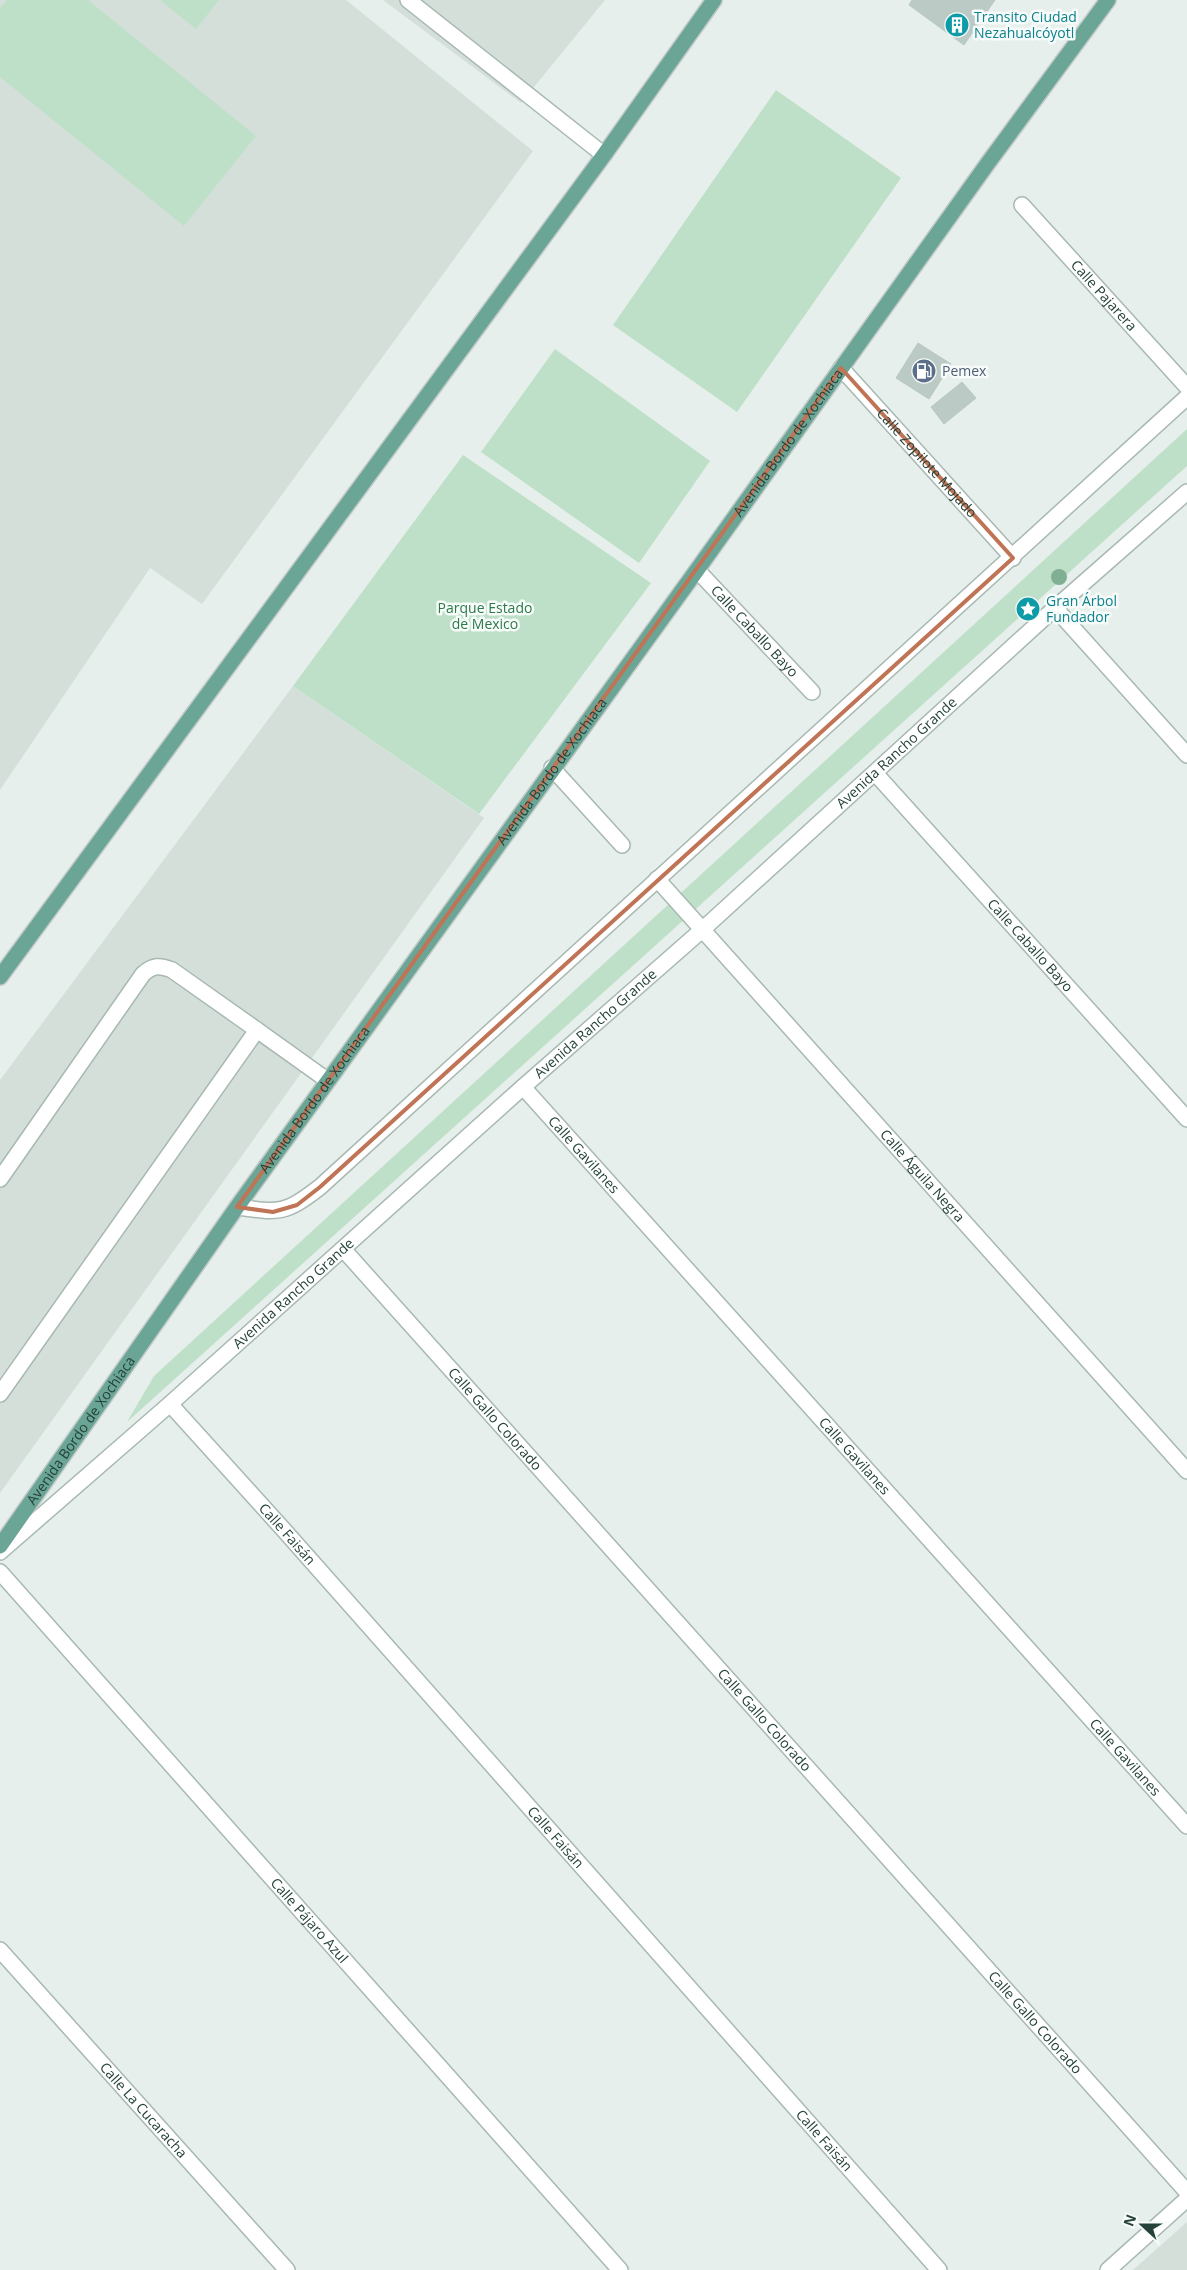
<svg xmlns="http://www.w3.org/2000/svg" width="1187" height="2270" viewBox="0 0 1187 2270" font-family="'Open Sans',sans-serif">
<rect width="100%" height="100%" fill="#e6efeb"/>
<path fill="#d4dfda" d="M0 0H346L533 151 202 604 150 568 0 790Z
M383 0H605L521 103Z
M293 686 484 818 0 1493V1080Z
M1187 2222V2270H1133Z"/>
<path fill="#bfe0c8" d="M7 0H88L256 136 184 226 0 77V8Z
M160 0H219L196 29Z
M776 90 901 178 737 412 613 325Z
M555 349 710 461 639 563 481 452Z
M1187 429V466L127 1422 154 1376Z
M463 455 651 583 479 814 293 686Z"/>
<path fill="#bbcac4" stroke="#b8c9c2" d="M912 0H995L964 45 909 5Z
M918 343 951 364 929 399 896 378Z
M962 382 976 398 944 424 931 407Z"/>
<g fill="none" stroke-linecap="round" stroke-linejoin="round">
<defs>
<g id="minor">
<path d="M408 0 604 155"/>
<path id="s1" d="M1022 205 1187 387"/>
<path id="s2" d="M841 368 1013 558"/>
<path id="s3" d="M697 570 812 692"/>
<path d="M1055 608 1187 755"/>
<path d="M552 768 622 845"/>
<path id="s4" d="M875 773 1187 1119"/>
<path id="s5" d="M657 879 1187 1471"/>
<path d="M257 1030 327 1080"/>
<path id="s6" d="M523 1087 1187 1826"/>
<path d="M0 1179 143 974C153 965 160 965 172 970L257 1030 0 1394"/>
<path d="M237 1207C280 1213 285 1214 320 1187L1187 397"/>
<path id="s7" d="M343 1249 1187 2192"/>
<path id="s8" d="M170 1404 283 1529 939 2270"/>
<path id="s9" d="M0 1552 170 1404 523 1087 702 930 1055 608 1187 492"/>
<path id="s10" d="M0 1572 620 2270"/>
<path id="s11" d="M0 1950 287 2270"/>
<path d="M1108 2270 1187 2199"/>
</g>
<g id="major">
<path d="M0 977 604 155 714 0"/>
<path id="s12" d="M0 1546 237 1207 697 570 988 163 1108 0"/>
</g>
</defs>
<use href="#minor" stroke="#a8b8b2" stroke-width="18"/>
<use href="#major" stroke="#c2cac8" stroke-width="18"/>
<use href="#minor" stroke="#fff" stroke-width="15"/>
<use href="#major" stroke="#6aa596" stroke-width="15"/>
</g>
<circle fill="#80af93" cx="1059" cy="577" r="8"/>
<path fill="none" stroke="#c07456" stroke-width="4" stroke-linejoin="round" d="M841 368 1013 558 320 1187 297 1205 273 1212 237 1207Z"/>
<defs>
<symbol id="building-disc" viewBox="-11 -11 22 22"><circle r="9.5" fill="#0f9aa8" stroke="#f7fbf9"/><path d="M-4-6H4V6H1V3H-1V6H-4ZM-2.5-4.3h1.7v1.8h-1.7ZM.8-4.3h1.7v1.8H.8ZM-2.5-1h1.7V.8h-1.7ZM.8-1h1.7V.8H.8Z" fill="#fff"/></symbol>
<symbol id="fuel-disc" viewBox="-11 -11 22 22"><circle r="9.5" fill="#5c6f8a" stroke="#f7fbf9"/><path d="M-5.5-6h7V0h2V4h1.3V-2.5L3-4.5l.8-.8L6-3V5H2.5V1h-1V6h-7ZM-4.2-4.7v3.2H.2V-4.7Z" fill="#fff"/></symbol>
<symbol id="sight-disc" viewBox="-11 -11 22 22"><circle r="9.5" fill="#0f9aa8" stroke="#f7fbf9"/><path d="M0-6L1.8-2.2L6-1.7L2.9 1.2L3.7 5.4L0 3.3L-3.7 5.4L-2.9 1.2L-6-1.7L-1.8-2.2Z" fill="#fff"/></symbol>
</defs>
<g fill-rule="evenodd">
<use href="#building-disc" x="943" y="11" width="28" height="28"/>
<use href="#fuel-disc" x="910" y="357" width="28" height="28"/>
<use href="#sight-disc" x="1014" y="595" width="28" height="28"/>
</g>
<g text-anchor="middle" stroke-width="5" stroke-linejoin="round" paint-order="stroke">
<g font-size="14" fill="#0d838f" stroke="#f7fbf9" text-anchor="start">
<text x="974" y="22">Transito Ciudad<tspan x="974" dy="16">Nezahualcóyotl</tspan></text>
<text x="1046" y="606">Gran Árbol<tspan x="1046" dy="16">Fundador</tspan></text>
</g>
<g font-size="14" fill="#24423a" stroke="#f7fbf9">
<text dy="5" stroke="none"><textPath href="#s1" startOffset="122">Calle Pajarera</textPath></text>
<text dy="5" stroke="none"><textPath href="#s12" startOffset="1356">Avenida Bordo de Xochiaca</textPath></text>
<text dy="5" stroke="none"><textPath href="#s2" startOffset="128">Calle Zopilote Mojado</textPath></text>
<text dy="5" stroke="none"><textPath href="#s3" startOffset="84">Calle Caballo Bayo</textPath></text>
<text dy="5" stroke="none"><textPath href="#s9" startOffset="1201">Avenida Rancho Grande</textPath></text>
<text dy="5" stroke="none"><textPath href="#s12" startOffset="951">Avenida Bordo de Xochiaca</textPath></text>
<text dy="5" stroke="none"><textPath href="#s4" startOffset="232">Calle Caballo Bayo</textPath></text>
<text dy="5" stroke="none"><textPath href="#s9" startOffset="796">Avenida Rancho Grande</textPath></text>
<text dy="5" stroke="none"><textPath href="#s12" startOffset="546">Avenida Bordo de Xochiaca</textPath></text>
<text dy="5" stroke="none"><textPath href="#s6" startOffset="91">Calle Gavilanes</textPath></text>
<text dy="5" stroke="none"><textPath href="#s5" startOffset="398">Calle Águila Negra</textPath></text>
<text dy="5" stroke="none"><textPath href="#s9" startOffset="391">Avenida Rancho Grande</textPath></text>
<text dy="5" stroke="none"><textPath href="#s7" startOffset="228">Calle Gallo Colorado</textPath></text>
<text dy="5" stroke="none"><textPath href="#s12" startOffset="141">Avenida Bordo de Xochiaca</textPath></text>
<text dy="5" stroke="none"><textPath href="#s6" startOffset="496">Calle Gavilanes</textPath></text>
<text dy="5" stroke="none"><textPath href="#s8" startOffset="175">Calle Faisán</textPath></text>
<text dy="5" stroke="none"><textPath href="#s7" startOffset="632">Calle Gallo Colorado</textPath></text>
<text dy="5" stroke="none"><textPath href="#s6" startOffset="901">Calle Gavilanes</textPath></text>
<text dy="5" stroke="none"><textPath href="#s8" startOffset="580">Calle Faisán</textPath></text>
<text dy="5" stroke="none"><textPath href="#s10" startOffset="466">Calle Pájaro Azul</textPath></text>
<text dy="5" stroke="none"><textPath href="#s7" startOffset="1038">Calle Gallo Colorado</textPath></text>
<text dy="5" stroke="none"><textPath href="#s11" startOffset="215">Calle La Cucaracha</textPath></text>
<text dy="5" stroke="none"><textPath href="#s8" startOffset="985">Calle Faisán</textPath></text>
</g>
<g font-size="14" fill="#4e5e75" stroke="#f7fbf9" text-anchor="start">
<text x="942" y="376">Pemex</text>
</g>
<g font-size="14" fill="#2d7a4b" stroke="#f7fbf9">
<text x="485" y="613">Parque Estado<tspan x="485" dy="16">de Mexico</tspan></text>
</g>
</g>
<g transform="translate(1142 2225) rotate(291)" stroke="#f7fbf9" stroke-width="4" paint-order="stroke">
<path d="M0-4L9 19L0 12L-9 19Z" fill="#24423a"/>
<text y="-8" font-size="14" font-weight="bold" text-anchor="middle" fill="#24423a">N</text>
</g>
</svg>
